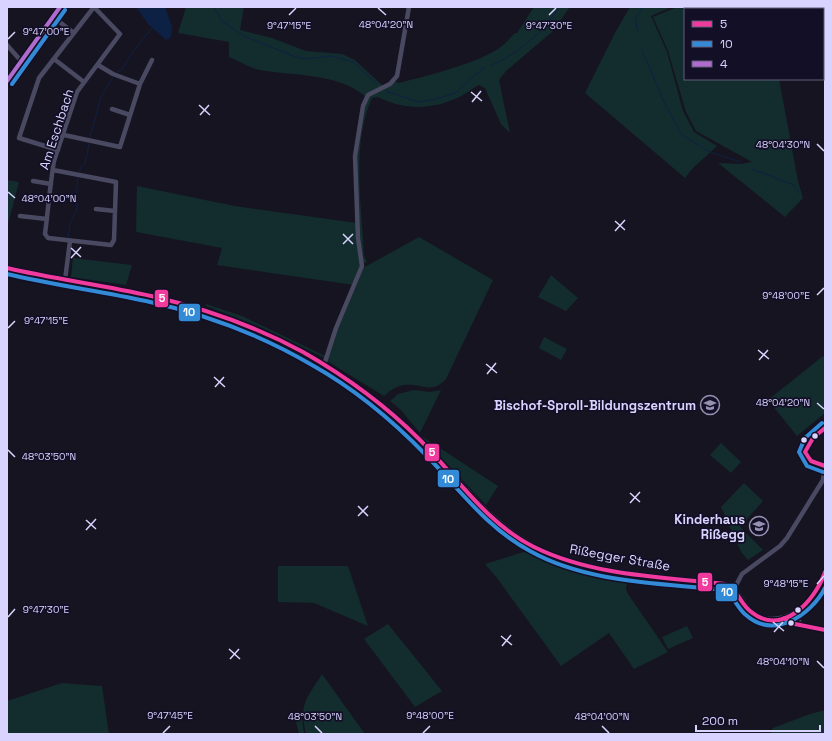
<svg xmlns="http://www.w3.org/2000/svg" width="832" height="741" viewBox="0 0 832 741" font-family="'Space Grotesk',sans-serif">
<rect width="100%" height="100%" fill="#161421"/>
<path fill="#132c2d" d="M186 7H244L240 30 272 38 306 51 342 54 355 60 384 87 394 81 399 83C426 76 480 63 502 46 507 42 511 37 515 33H517L534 7H570L552 32 506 71 499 80 510 133 501 124 485 88 479 85C471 89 465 95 457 98 431 110 403 110 378 97L372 98C351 144 362 206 364 256L367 262 363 263 360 238 356 154 366 97C339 73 294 76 260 70 250 68 239 61 229 57V42L178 33Z
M630 7H672L651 16 667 52 683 111 694 132 717 146 692 169 685 178 585 93 616 31Z
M677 7H763V9H685V79H779L798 181 803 198 785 217 718 163 741 164 752 162 696 131 686 112 668 51 653 17Z
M7 180 19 182 7 228Z
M137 186 235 206 357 223 361 266 354 285 217 265 222 248 136 232Z
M419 237 493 280 446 379C432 395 422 383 404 385 396 386 390 391 384 396L327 361 337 327 363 268Z
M73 258 132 265 126 285 71 277Z
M551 275 578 298 566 311 538 297Z
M206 304 242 316 325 356V358L258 326 206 306Z
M205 313C224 319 307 350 315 364L269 341 208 316 201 320Z
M544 337 567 349 561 360 539 348Z
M823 356 825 358V413L797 436 768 400Z
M320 365 362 393 408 431 466 492 530 548 529 550C513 539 497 529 483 515 464 496 449 474 430 456 396 423 359 394 319 367L316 368Z
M414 390 430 392 441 390 420 433 400 409 390 401 398 394Z
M420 435 498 486 486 505Z
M721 443 741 462 731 473 710 455Z
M744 483 763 501 740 527 763 550 748 560 741 552 721 507Z
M536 548 562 558 629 572 626 589 628 594 668 652 634 669 609 633 561 666 497 578 485 564Z
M278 566H348L368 626 314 603 278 602Z
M388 624 442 691 415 707 364 639Z
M687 626 693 638 668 649 662 637Z
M322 674 365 734H306C299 703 306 700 322 674Z
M62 683 102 686 109 734H7V701Z
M825 710V734H770L773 728 810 714Z
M301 712 304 734H299L294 714Z"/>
<path fill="#0d2144" d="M136 7H165L172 27 171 37 166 40 148 24Z"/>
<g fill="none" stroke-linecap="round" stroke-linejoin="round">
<path stroke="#0d2144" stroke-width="1" d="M214 7 222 21 244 36 296 57 306 59 331 56 353 62 377 84
M638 33 635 19 643 7
M642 50 663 100 681 134 708 151 740 162
M492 65C518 54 544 31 559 7
M117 72 122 69 130 56 152 28
M386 91 419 102 436 99 455 93 485 67
M90 137 101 97 113 77
M752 169 794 185 799 193
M79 172 81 167 85 164 89 144
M68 237 70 224 77 209 76 198 78 177"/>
<path stroke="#4a4962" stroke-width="4.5" d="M53 17 74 33
M7 45 21 61
M54 59 84 82
M98 65 113 74 140 84
M7 81 60 7
M112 109 130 115
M64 135 120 147 140 84 152 60
M58 150 19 138 39 78 94 7
M53 170 116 182 114 240 111 245 48 238 45 234C48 210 50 185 54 161L77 92 120 34 94 7
M33 181 51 184
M96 209 115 211
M20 216 47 219
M65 280 70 241
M324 365 336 328 362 266 358 238 355 156 363 106 368 95 390 84 397 76 409 7
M734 589 742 574 780 546 787 538 823 480 825 466
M797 612 800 625
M784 618 790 623 825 630"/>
<path stroke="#575674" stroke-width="6" d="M7 268C46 278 87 283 127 291 188 303 248 322 302 352 345 376 384 404 419 439 456 475 487 523 534 547 590 575 663 577 725 584 738 588 741 604 751 612 772 629 799 615 813 597 818 589 822 581 825 572"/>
<defs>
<path id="bus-1" d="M7 268C54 279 103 285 151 296 203 308 255 326 303 352 345 376 385 405 419 439 456 476 487 524 534 547 593 576 662 577 725 584 738 590 740 603 750 611 782 638 815 601 825 572
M825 428 813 438 805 452 811 461 825 466
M784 618 790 623 825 630"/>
<path id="bus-2" d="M12 84 65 10
M7 274C53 285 100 291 146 301 205 314 261 335 312 365 355 389 392 420 426 455 459 489 487 528 530 551 587 583 660 583 723 590 734 595 737 608 746 615 774 640 811 615 825 588
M822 423 805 438 799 452 807 466 823 472"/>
<path id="bus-3" d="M7 81 60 7"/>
</defs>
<use href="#bus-1" stroke="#130f26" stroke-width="7"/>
<use href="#bus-2" stroke="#130f26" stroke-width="7"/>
<use href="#bus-3" stroke="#130f26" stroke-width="7"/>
<use href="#bus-1" stroke="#f13a9d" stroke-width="4"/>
<use href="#bus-2" stroke="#338bd7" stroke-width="4"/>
<use href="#bus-3" stroke="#b06ccc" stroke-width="4"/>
</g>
<path fill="none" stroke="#d9d4ff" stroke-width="1.5" d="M378 8 386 15M289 15 296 8M549 15 556 8M8 39 15 32M471 92 482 101M472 102 481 91M199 105 210 115M200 115 209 105M817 144 824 151M8 192 15 198M615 221 625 230M615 231 625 220M343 234 353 244M343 244 353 234M71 248 81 257M71 258 81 247M817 295 824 288M8 328 15 321M758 350 769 359M759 360 768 350M486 364 497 373M487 374 496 363M214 377 225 387M215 387 224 377M817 403 824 409M8 450 15 457M630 493 640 502M630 503 640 492M358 506 368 516M358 516 368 506M86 520 96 529M86 530 96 519M817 584 824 576M8 617 15 609M773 622 784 631M774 632 783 622M501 636 512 645M502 646 511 635M229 649 240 659M230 659 239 649M817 661 824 668M315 726 322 733M602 726 609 733M163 733 170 726M423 733 430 726"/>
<defs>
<symbol id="school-ring" viewBox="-11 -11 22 22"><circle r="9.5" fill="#130f26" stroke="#9591b1" stroke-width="1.5"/><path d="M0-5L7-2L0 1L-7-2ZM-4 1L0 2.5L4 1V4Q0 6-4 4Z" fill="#9591b1"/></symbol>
</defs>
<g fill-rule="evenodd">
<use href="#school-ring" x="699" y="394" width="22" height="22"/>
<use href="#school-ring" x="748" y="515" width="22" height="22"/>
</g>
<g fill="#d9d4ff" stroke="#130f26" stroke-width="1.5">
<circle cx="815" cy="436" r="3.5"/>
<circle cx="804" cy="440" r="3.5"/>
<circle cx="798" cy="610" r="3.5"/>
<circle cx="791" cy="623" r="3.5"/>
</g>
<g text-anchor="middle" stroke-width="3.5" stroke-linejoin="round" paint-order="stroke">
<g font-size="13" fill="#d9d4ff" stroke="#130f26">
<text transform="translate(56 129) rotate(-72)" y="5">Am Eschbach</text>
<text transform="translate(620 557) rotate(10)" y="5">Rißegger Straße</text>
</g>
<g font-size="13" font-weight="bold" fill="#d9d4ff" stroke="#130f26" text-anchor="end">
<text x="696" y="410">Bischof-Sproll-Bildungszentrum</text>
<text x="745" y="524">Kinderhaus<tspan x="745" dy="15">Rißegg</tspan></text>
</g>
</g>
<g font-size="10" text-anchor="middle" fill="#d9d4ff" stroke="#130f26" stroke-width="3.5" stroke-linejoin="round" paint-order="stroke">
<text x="386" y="28">48°04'20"N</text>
<text x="289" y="29">9°47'15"E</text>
<text x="549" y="29">9°47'30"E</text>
<text x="46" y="35">9°47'00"E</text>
<text x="783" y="148">48°04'30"N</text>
<text x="49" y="202">48°04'00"N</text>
<text x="786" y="299">9°48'00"E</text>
<text x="46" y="324">9°47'15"E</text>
<text x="783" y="406">48°04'20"N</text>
<text x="49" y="460">48°03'50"N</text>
<text x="786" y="587">9°48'15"E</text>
<text x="46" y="613">9°47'30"E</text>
<text x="783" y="665">48°04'10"N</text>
<text x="170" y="719">9°47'45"E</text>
<text x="430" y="719">9°48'00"E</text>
<text x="315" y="720">48°03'50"N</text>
<text x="602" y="720">48°04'00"N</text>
</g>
<g stroke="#130f26" stroke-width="1.5">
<rect x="154" y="289" width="15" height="19" rx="4" fill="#f13a9d"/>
<rect x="178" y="303" width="23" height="19" rx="4" fill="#338bd7"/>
<rect x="424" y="443" width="16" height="19" rx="4" fill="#f13a9d"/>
<rect x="437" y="469" width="23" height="19" rx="4" fill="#338bd7"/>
<rect x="697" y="572" width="16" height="20" rx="4" fill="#f13a9d"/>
<rect x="715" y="583" width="23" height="19" rx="4" fill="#338bd7"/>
</g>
<g font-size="11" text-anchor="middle" font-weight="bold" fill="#fff">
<text x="162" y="302">5</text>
<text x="189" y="316">10</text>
<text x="432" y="456">5</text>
<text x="448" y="483">10</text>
<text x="705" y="586">5</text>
<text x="727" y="596">10</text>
</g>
<rect width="832" height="741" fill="none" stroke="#d9d4ff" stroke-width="16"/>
<rect x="684" y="8" width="140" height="72" fill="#130f26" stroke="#625e7d"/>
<rect x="692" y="21" width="20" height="6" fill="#f13a9d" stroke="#625e7d"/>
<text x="720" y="28" font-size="12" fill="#d9d4ff">5</text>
<rect x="692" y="41" width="20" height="6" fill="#338bd7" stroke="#625e7d"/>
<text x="720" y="48" font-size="12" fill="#d9d4ff">10</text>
<rect x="692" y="61" width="20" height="6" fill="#b06ccc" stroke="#625e7d"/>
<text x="720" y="68" font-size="12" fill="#d9d4ff">4</text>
<path d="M696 725v6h124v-6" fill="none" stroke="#d9d4ff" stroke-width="2"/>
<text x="702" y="725" font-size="12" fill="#d9d4ff" stroke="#130f26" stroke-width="3" paint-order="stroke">200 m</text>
</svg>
